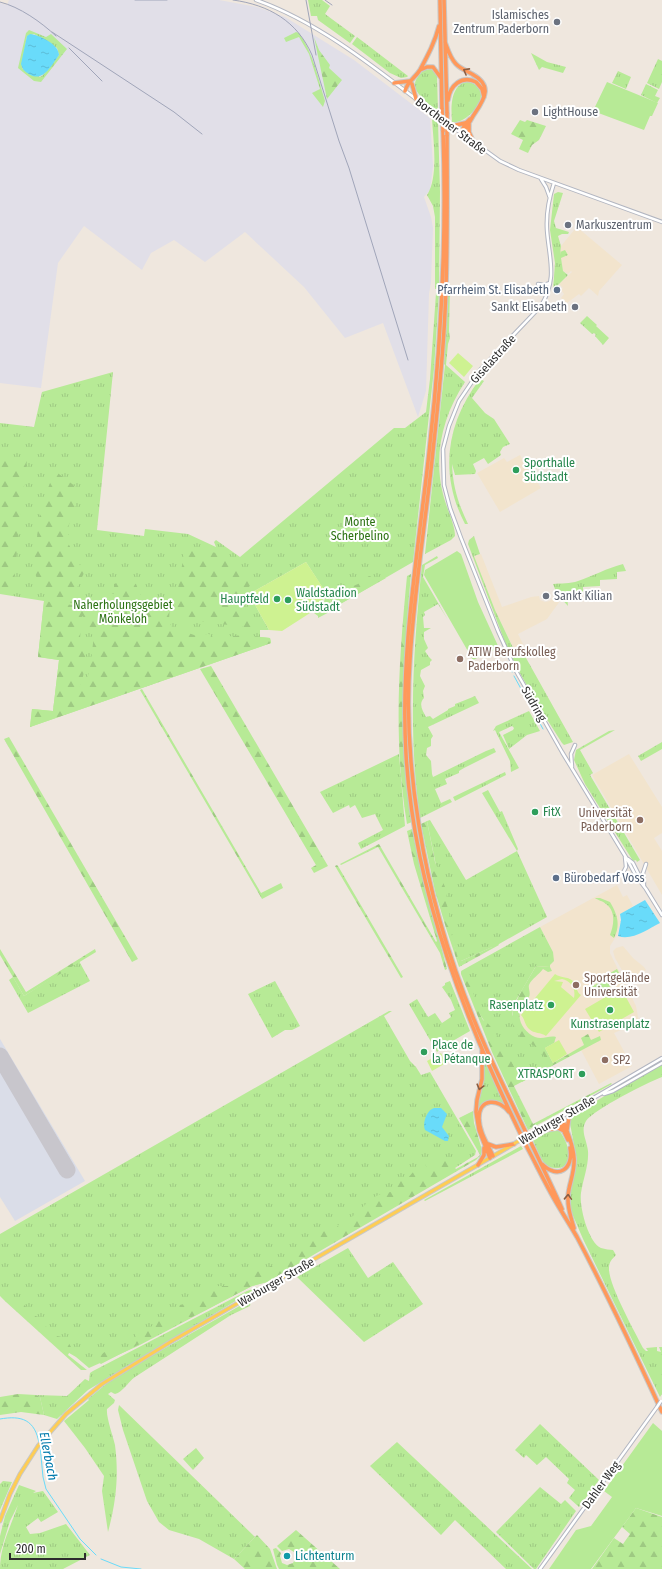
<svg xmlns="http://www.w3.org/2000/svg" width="662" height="1569" viewBox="0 0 662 1569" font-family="'Fira Sans Condensed',sans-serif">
<defs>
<pattern id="grass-tufts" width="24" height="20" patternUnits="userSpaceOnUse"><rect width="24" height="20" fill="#b7ea96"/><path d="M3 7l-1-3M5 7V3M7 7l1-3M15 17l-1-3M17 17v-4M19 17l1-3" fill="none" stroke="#9ec982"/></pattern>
<pattern id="forest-firs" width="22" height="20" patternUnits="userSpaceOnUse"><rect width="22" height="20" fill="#b7ea96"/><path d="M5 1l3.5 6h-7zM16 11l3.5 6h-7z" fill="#9ec982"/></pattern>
<pattern id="water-ripples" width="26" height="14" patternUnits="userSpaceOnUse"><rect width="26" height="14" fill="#69dbfa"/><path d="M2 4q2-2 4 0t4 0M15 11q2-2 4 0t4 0" fill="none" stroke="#5bbcd7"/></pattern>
</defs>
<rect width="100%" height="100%" fill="#efe7de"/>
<path fill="#e1dfe8" d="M9 0H219L257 7 285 17 354 60 430 118 433 166 430 190 424 197 431 217 433 228 431 282 429 294 426 391 418 417 383 323 345 338 304 287 245 232 205 262 174 240 151 253 142 270 84 226 58 263 41 388 0 383V3L7 5Z"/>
<path fill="#f2e4cd" d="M575 229H579L584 233 622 265 599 291 598 296 589 288 581 296 579 294 567 303 561 298 564 294 561 290 563 288 559 284 572 272 571 271 568 274 563 271 560 253 561 246Z
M520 455 530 473H532L541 488 500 512 477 473 504 458 507 462Z
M481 554 502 607 531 597 539 596 540 600 545 602 550 601 553 597 560 601 547 619 518 634 524 646 515 651 495 610 474 556Z
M629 754 662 807V833L654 838 662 851V895L592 775Z
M617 885 623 897 627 895 633 906 619 915 620 924 617 935 610 946V953L636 1006 639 1022 614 1033 632 1066 599 1084 581 1050 553 1065 514 1024 536 966 550 965 553 952 540 927Z
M623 946 633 958 644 967 646 970 640 976H635L627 979 615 958 613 951 616 948Z"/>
<path fill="#dadde8" d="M0 1039 85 1181 15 1221 0 1197Z"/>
<path fill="url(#grass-tufts)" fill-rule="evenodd" d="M308 0H322L330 6 325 14 355 36 350 43 318 20 317 16H311Z
M29 30 46 37 51 34 67 49 41 82 34 81 18 68 26 33ZM34 34 57 48 59 55 43 75 40 77 22 68V64L27 36Z
M296 32 299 33C313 52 318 78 325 101L323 107 312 93 320 89 309 54 299 37 286 42 284 38Z
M357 37 408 76 407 77 401 78 390 73 352 44Z
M531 53 547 62 566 67 563 73 542 67 539 70Z
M658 59 662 61V82L659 89 647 83Z
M431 69 434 70 437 75 438 112C431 106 414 94 415 84 415 79 420 74 423 70Z
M618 71 631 77 626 89 612 83Z
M468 81 478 86C479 89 481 92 481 95 481 107 464 124 452 122 451 107 450 85 468 81Z
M646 84 658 90 655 96 660 98 657 103 641 95Z
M432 118 438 121 440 192 439 288 435 289V217L433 206 427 195C439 177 433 139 432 118Z
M558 192 563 193 554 221 556 228 569 232 568 234H562L558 236 561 246 560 255V252L565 250 568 255 561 258 563 271 568 275 553 290 555 263 550 230 554 194Z
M450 288 449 331 450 338 448 344 446 365 465 382C443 415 433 455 443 494 446 507 455 524 455 536L451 540 425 554 445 365 444 364 448 289Z
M436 293H439L434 369 413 562 335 607 328 597 335 609 318 618V616L314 613 323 607 326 593 306 562 249 594 269 630H260V637L270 638 271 643 30 727 32 709 53 711 59 660 38 657 44 601 0 594V423L34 427 42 392 113 372 97 530 144 536 145 529 188 534 216 547 214 542 216 540 240 557 394 428H405L426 412 430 379Z
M587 316 597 325 596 326 609 338 603 345 595 336 596 335 594 333 592 334 580 323Z
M480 379 484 381 472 398 485 413 494 419 510 444 503 447 500 452 501 455 488 464 484 458 473 464 476 471 475 474 455 475 452 464C453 487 458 503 468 524H465C439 474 446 423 480 379Z
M474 536 480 554 474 556 495 610 515 652 521 649 573 742 564 745 562 743 548 721 545 719 509 653 468 544 469 540Z
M437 556 438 558 425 565 423 577 448 620 438 604 424 612 425 615 423 617 424 628H431L432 630 431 628 424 632V639L428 648 425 651 429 657 432 660 430 662V665L421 670 420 676 425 686 423 691 424 698C418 704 423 711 426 717L430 716 433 719 448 710V709L455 706V704C462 701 469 699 475 696L479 703 428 727 433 736 431 739V746L427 748 426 755 431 761 432 774 433 777 486 751 494 748 496 752 464 768 459 771V773L445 779 447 784 435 789 441 803 450 799 452 802 420 818C408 734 413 650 422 565Z
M623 564 626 571 617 572V579L600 580V586L583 587V594L567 595 568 606 557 594 553 584C561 583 570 584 578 581 593 576 607 568 623 564Z
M529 711 540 731 527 735 509 749 503 735 513 730 514 728 512 726 499 732 519 768 511 772 510 761 495 730 493 731 496 726Z
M615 730 580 750 593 773 590 775 640 860 637 862 636 860 633 861 585 784 574 760 576 750 609 731Z
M662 742V749L641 761 638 756Z
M399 754 405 826 361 849 358 843 383 830 375 814 362 818 355 805 350 808 349 805 333 813 320 792Z
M505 772 506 775 455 801 453 797Z
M488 790 500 812 502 811 518 849 517 851 547 917 499 944 461 961 462 966H460L448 925 427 821 430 820 466 880 517 851 482 793Z
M595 898H600L610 902C617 914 621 924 614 938L610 935C614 925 616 911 606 904 603 901 597 900 595 898Z
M540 927 553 952 554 961 550 965V967L536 966 515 1002 512 1015 553 1065 522 1082 478 1011 461 971Z
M79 961 90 981 28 1013 9 980 13 977 24 996Z
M275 981 300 1026 292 1030H285L272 1038 248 994Z
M450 981 470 1031 444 1046 437 1052 409 1004 417 999 428 1017 435 1013 442 1023 451 1017 449 1013 455 1010 451 1000 442 987 445 985V983Z
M389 1011H392L384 1016 410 1061 416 1067 421 1075 430 1072 476 1151 475 1155 455 1168 407 1193 267 1282 252 1286 138 1346 89 1368 76 1357 64 1350 0 1291V1234Z
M484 1055 506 1106C492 1095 486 1103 477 1115 477 1095 486 1076 484 1055Z
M662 1065V1077C648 1082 593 1110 586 1121 580 1131 587 1140 588 1151 589 1165 583 1179 581 1193 579 1206 588 1242 601 1248 605 1249 610 1250 613 1250L616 1255C612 1259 609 1262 609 1268 608 1284 635 1332 643 1348L646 1351H648L646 1348 657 1347V1351L661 1352 659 1347H662V1394L660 1397 583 1239 571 1211 570 1190 577 1161 569 1118 611 1092Z
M559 1130C565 1139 570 1148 568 1159 567 1171 550 1170 544 1163 539 1156 536 1147 533 1140L550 1131Z
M521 1146 523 1149 425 1201 424 1200Z
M348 1248 368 1278 393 1262 423 1304 364 1342 297 1277Z
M259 1287 88 1390 57 1419 44 1415 40 1397 36 1395 67 1396 85 1379 89 1381 90 1373 93 1371 247 1291Z
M250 1300H251L250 1306 231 1315 135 1377C128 1382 123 1392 115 1394L111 1392 108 1394 115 1400 114 1403 107 1409C106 1417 113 1436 115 1445 119 1476 116 1502 108 1532L102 1491 104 1476 85 1448 64 1421 89 1400 88 1399 116 1376Z
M119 1405 255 1537 234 1559 199 1539 169 1530 159 1522 147 1501 123 1430 118 1410Z
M540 1424 599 1480 579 1507 569 1498 575 1490 567 1483 569 1479 546 1457 537 1465 526 1455 524 1458 515 1450Z
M397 1442 532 1569H506L455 1520 441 1535 370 1466Z
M196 1448 204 1458 193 1470 183 1459Z
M3 1481 12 1482 0 1510V1484Z
M19 1485 36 1491 33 1493 43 1491 58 1512 41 1522 38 1518 26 1527 30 1534 40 1533 66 1524 90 1555 63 1569H0C0 1546 11 1526 18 1505L10 1521 0 1554V1536L5 1516Z
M540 1487 561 1504 565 1500 576 1511 536 1569H534L496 1532Z"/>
<path fill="url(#forest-firs)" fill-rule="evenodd" d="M314 37 319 50 330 65 329 68 342 80 327 99Z
M520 120 525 122 527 120 546 126 539 140 532 145 528 153 519 149 523 140 511 134Z
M0 458 27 460 12 594 0 592Z
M55 471 80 490 68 528V543L84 573 73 596 86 605 45 599 56 594 46 589 39 583 33 569 41 505Z
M185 548 217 553 229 564 256 579C244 590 239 603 250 618 254 623 263 627 268 630L182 619 174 612Z
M411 574C403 657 400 739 412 822L407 824C393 741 399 659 407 576Z
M369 576 375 578H386L335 607 328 595V587L343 590 358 584Z
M122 581H129L136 584 141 596 145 599 170 600 169 622 172 627 194 635 209 634 214 638 243 635 270 638 271 643 30 727 32 709 53 711 59 660 38 657 44 601 114 611V584ZM82 616 85 618 88 630 94 636C91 655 92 679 79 694L78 691C86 676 85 656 87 640L80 638Z
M211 666 328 866 314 873 311 868 316 865 200 669Z
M142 689 261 893 281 883 283 888 262 899 140 690Z
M9 737 138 959 132 962 4 739Z
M427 821 435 862 447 892 446 902 449 912V925L459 962 492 947 497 942 499 945 459 967 446 928 435 891 421 824Z
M412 829 419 862 447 969 445 970 440 953 378 847 341 865 340 864 379 844 436 942 437 941 414 864 407 831Z
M337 865 338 866 403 977 401 978 335 866Z
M0 949 26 992 95 949 96 952 24 996 0 955Z
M536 966 550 967 552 971 548 972 543 969C539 975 532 978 529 985 528 988 531 993 529 997 528 1001 524 1004 522 1007 515 1019 524 1032 535 1037 543 1040 549 1035 556 1037L554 1043 545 1048 553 1063 584 1045 581 1038 588 1034 591 1040 600 1036 601 1040 514 1086 533 1124 611 1083 612 1084 528 1130 492 1052 461 974V971C472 980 476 1007 483 1020 494 1024 515 1069 521 1080L529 1076V1073L540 1071 549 1065C545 1059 543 1052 537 1048 533 1044 526 1042 521 1038 498 1019 526 985 536 966Z
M617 969 620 975 617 983 607 988 592 989 591 987 607 978 605 976Z
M473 1111 474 1123 482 1150 481 1155 476 1160 267 1282 252 1286 101 1364 98 1362 95 1361 96 1355 101 1353 102 1354 110 1348 117 1350 123 1347 125 1348 131 1347 136 1343V1332L156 1325 158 1321 170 1320 175 1318 180 1305 194 1301 200 1293 207 1290 210 1287 209 1284H212L214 1288 219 1286H229L235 1278H245L250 1272 262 1271 283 1259 297 1254 306 1248 313 1238 324 1231 337 1227 343 1219 347 1220C365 1210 368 1194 391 1192 394 1183 399 1177 408 1178L414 1171 419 1169 421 1171 427 1168 425 1164 429 1162 434 1163C433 1158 439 1157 444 1155L456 1169 478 1157 480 1155 478 1151 459 1118Z
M0 1288 4 1292 7 1291 10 1297 18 1300V1302H23L30 1314 41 1318 47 1328 57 1336 66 1338 71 1347H74V1350L69 1353 68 1355 87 1370H81L6 1302 0 1296Z
M18 1394 36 1395 40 1397 44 1415 21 1412 0 1415V1397Z
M636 1508 662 1517V1569H592L614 1538 623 1544 630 1534 622 1527Z
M296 1530 340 1569H279L277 1565 273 1549 276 1548 281 1553 280 1556 282 1563 287 1565 293 1563 296 1557 294 1552 289 1549 282 1551 277 1546Z
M257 1535 270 1549 277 1569H245L234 1559Z"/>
<path fill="#b7ea96" d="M607 82 658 103 652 116H650L644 130 593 111Z
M457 551 461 554 478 602 499 648 473 660 424 575 425 570Z
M100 592 114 594 113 609 98 607Z
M653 1423 662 1431V1516L636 1508 591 1569H549L576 1530 591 1526 612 1497 604 1491Z"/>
<path fill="#cef291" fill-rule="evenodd" d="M458 353 473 366 464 377 449 363Z
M306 562 325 591 321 606 282 631 269 630 249 594Z
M555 974C560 978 567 976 573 981 577 986 576 992 581 995L546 1036C541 1032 534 1034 529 1029 524 1024 525 1019 521 1015ZM562 979C571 981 576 988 574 998L555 982 561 987 563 982 554 981Z
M621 988 634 1012 599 1032 585 1009Z
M559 1040 567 1054 553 1063 545 1048Z
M441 1053 446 1063 432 1071 427 1061Z"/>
<path fill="url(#water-ripples)" d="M30 34C39 35 59 44 59 55 51 66 43 83 29 74 24 71 23 70 21 64L27 36Z
M645 900 660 923C648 929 632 941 618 936L621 920 620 914Z
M434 1108H441L447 1114 442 1127 449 1136 448 1141H445L425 1130C422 1123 427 1110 434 1108Z"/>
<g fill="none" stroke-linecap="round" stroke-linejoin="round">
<path stroke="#69dbfa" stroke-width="1" d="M507 662 512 672
M514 676 543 729
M0 1419C22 1415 35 1420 39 1443
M40 1446 43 1477 46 1489 80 1539 96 1555
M101 1559 121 1567 141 1569"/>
<path stroke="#c8c6cc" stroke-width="17" d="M0 1056 67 1170"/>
<defs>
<path id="secondary" d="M256 0C324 24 385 76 442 119
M446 122 500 161 519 170 662 222
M541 179 546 187 550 198
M554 183C549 198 546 214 547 230 549 259 558 278 541 306L480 370 459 401 449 426 443 449 444 485 450 508 461 538 498 631 516 671 562 752 627 859 636 876 646 889 662 915
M538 284 544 285 550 283
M572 767 571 754 575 745
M628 859 633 863 644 885
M623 873 626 867 625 857
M644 883 643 873 646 864
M604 1094 613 1091 662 1063
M561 1117 662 1058
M540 1569 657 1407"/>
<path id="primary" d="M538 1131 559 1118
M0 1521 10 1494 20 1474 38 1446 66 1414 102 1384 172 1341 514 1144"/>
<path id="highway" d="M440 0 442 109
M444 0 447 113
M445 42C448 50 450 58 456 64 461 69 467 71 472 74 492 85 486 97 475 113 470 120 468 127 461 133
M420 70 427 67H433L441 78
M394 83 410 81
M412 84 416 99
M405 91C407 82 415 78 420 70 428 55 435 42 439 26
M448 100C450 85 462 75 476 82L482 89 484 97
M469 124V132L473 141
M452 126 465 123
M443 131C447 239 441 346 429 453 418 553 400 653 406 754 414 892 467 1026 528 1149 537 1166 546 1185 556 1202 563 1214 570 1225 577 1237 607 1294 635 1353 662 1412
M461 132 466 123 470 119
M447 135C447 194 448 253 445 312 443 358 438 405 433 451 426 520 414 590 410 660 406 715 410 771 419 826 431 902 455 978 486 1048 510 1102 538 1155 562 1209
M482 1050V1079L477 1100 476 1112 479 1130 490 1158
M561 1117C567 1130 573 1144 574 1158 575 1169 571 1179 569 1189 566 1202 570 1215 574 1228
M558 1119 568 1140
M567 1130 569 1117 576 1109
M538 1131 558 1128 564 1131
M488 1144 496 1147 514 1144
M493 1156C488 1145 479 1132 479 1118 479 1098 499 1098 509 1112
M542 1164C558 1180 574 1169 570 1148
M478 1165 484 1155V1148"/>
</defs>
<use href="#secondary" stroke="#b2b6c1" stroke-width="4.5"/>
<use href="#primary" stroke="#c8c8c8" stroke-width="5"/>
<use href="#highway" stroke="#c8c8c8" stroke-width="5.5"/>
<use href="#secondary" stroke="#fff" stroke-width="2.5"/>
<use href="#primary" stroke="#fecd55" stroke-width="3"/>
<use href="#highway" stroke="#ff985a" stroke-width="3.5"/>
<path stroke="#a0a5b9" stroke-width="1" d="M135 0H167
M233 0C269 5 297 21 312 55L339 141 349 168 408 360
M306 0 316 55
M325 0 332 5
M0 2C20 7 41 22 56 36
M52 32 174 112 202 134
M69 48 102 81"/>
<defs>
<path id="secondary-bridge" d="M657 1407 661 1401"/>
<path id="primary-bridge" d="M515 1143 535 1132"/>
<path id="highway-bridge" d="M442 109 443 131
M447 113V135"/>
</defs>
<use href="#secondary-bridge" stroke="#b2b6c1" stroke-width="4.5" stroke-linecap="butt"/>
<use href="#primary-bridge" stroke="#c8c8c8" stroke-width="5" stroke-linecap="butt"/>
<use href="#highway-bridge" stroke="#c8c8c8" stroke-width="5.5" stroke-linecap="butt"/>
<use href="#secondary-bridge" stroke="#fff" stroke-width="2.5"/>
<use href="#primary-bridge" stroke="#fecd55" stroke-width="3"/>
<use href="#highway-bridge" stroke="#ff985a" stroke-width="3.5"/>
</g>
<defs><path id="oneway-chevron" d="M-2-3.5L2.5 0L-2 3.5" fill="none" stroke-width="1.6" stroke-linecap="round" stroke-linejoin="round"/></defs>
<g stroke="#8c5d41">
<use href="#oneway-chevron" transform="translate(466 71) rotate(-151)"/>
<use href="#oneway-chevron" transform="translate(480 1087) rotate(105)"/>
<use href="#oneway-chevron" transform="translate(568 1197) rotate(-88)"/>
</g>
<g fill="#6b7280" stroke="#fff" stroke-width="1.5">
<circle cx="557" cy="22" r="4"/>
<circle cx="535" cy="112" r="4"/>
<circle cx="568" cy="225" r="4"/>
<circle cx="575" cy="307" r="4"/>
<circle cx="546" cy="596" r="4"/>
</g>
<g fill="#5c6f8a" stroke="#fff" stroke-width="1.5">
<circle cx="557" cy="290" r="4"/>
<circle cx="556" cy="878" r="4"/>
</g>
<g fill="#2e9e5b" stroke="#fff" stroke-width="1.5">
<circle cx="516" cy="470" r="4"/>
<circle cx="277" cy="599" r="4"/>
<circle cx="288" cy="600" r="4"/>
<circle cx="535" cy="812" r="4"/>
<circle cx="551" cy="1005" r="4"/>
<circle cx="610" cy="1010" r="4"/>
<circle cx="424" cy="1052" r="4"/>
<circle cx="582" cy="1074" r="4"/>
</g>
<g fill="#8d6e63" stroke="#fff" stroke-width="1.5">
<circle cx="460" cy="659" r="4"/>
<circle cx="640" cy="820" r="4"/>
<circle cx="576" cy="985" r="4"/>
<circle cx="605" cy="1060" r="4"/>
</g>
<circle fill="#0f9aa8" stroke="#fff" stroke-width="1.5" cx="287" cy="1556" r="4"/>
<g text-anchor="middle" stroke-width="4" stroke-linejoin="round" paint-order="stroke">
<g font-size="12" fill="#5b616d" stroke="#fff" text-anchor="start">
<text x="549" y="19" text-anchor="end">Islamisches<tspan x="549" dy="14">Zentrum Paderborn</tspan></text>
<text x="543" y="116">LightHouse</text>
<text x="576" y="229">Markuszentrum</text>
<text x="567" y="311" text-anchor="end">Sankt Elisabeth</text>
<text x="554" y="600">Sankt Kilian</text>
</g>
<g font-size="12" fill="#2d2d2d" stroke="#fff">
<text transform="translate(451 126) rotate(37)" y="4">Borchener Straße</text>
<text transform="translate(493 359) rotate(-48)" y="4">Giselastraße</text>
<text transform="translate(534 704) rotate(60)" y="4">Südring</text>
<text transform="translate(557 1120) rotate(-30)" y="4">Warburger Straße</text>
<text transform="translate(276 1282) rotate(-30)" y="4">Warburger Straße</text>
<text transform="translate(601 1485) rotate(-54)" y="4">Dahler Weg</text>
</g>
<g font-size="12" fill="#4e5e75" stroke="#fff" text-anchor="end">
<text x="549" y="294">Pfarrheim St. Elisabeth</text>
<text x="564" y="882" text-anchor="start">Bürobedarf Voss</text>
</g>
<g font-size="12" fill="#27864d" stroke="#fff" text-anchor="start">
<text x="524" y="467">Sporthalle<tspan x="524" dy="14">Südstadt</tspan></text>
<text x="296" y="597">Waldstadion<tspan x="296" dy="14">Südstadt</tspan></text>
<text x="269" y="603" text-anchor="end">Hauptfeld</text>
<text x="543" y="816">FitX</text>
<text x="543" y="1009" text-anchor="end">Rasenplatz</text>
<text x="610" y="1028" text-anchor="middle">Kunstrasenplatz</text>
<text x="432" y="1049">Place de<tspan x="432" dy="14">la Pétanque</tspan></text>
<text x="574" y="1078" text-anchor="end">XTRASPORT</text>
</g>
<g font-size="12" fill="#2d7314" stroke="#fff">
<text x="360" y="526">Monte<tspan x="360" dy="14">Scherbelino</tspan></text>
<text x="123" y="609">Naherholungsgebiet<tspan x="123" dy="14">Mönkeloh</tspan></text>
</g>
<g font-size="12" fill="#785e54" stroke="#fff" text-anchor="start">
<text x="468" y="656">ATIW Berufskolleg<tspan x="468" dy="14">Paderborn</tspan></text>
<text x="632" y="817" text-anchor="end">Universität<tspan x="632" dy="14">Paderborn</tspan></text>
<text x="584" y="982">Sportgelände<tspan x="584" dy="14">Universität</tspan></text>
<text x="613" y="1064">SP2</text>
</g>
<g font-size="12" fill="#0d838f" stroke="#fff" text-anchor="start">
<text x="295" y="1560">Lichtenturm</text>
</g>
<g font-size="13" font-style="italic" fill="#017bad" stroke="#fff">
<text transform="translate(49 1456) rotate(79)" y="5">Ellerbach</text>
</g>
</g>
<path d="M10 1553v6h75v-6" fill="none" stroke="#2d2d2d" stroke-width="2"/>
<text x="16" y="1553" font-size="12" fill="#2d2d2d" stroke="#ffffff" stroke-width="3" paint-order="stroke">200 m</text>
</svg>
